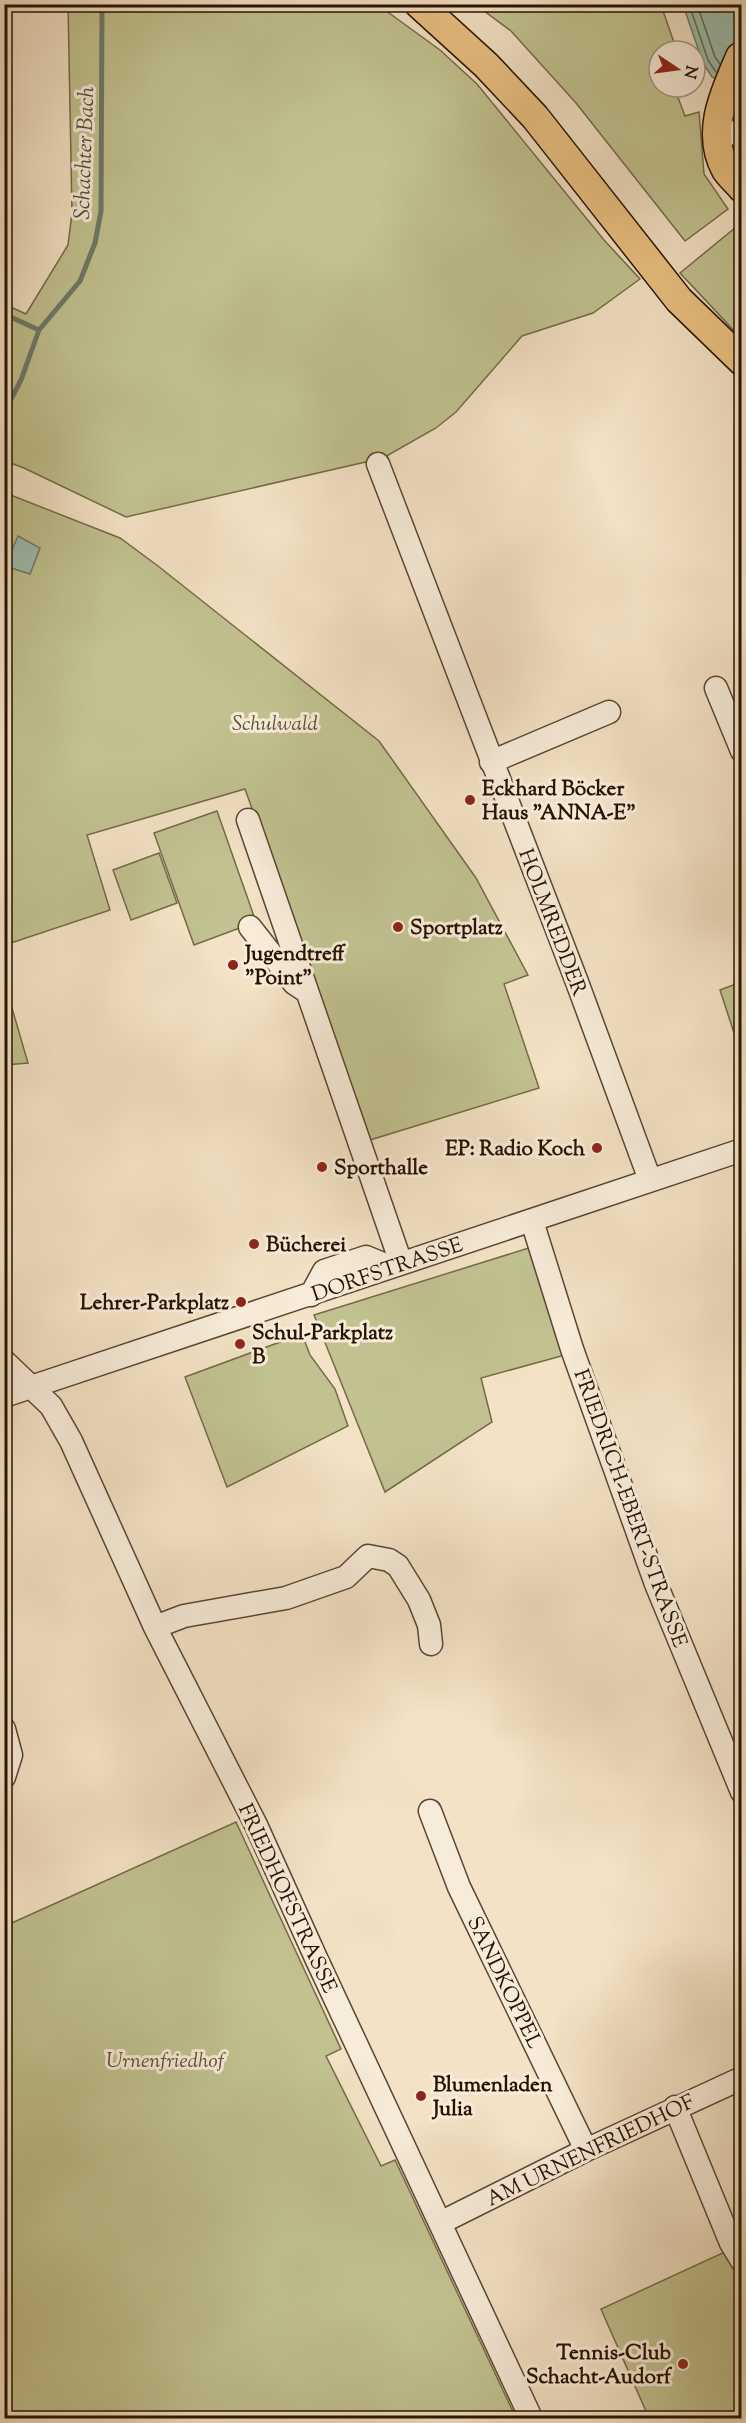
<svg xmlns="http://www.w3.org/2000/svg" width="746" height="2423" viewBox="0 0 746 2423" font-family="'Sorts Mill Goudy',serif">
<rect width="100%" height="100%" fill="#f3e2c5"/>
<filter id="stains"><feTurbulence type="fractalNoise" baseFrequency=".00333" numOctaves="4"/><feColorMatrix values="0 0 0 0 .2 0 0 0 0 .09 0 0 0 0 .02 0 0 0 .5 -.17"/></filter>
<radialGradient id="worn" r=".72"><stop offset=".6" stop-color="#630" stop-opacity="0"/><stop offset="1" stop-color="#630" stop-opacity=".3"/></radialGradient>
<path fill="#c1c290" stroke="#746a49" stroke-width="1.5" d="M68 4 378 5 440 50 477 84 604 240 640 279 593 313 522 336 456 412 436 428 383 458 126 517 24 468 5 461 4 304 26 314 68 245 72 213Z
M476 5H661L677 51H659V87H689L690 89 677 95 685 116 699 112 704 174 728 209 685 241 576 103 511 31Z
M741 223V338L680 273Z
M8 494 120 538 158 566 379 741 476 878 528 975 504 984 539 1088 370 1140 245 789 87 835 110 910 5 945 4 502Z
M217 811 256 922 194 945 154 833Z
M159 853 177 903 131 920 113 870Z
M741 982V1030L734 1033 720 990Z
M5 984 28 1063 5 1065Z
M532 1247 565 1355 481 1378 492 1422 385 1492 314 1315Z
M302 1334 310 1355 335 1389 348 1426 227 1487 185 1377Z
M236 1822 341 2049 326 2056 381 2166 395 2160 516 2418H5V1926Z
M727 2251 741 2277V2418H649L601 2309Z"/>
<path fill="#9dbfaf" stroke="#6e7a6a" stroke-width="1.5" d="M683 5H741V91L712 77 703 63Z
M18 536 40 548 30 574 5 566Z"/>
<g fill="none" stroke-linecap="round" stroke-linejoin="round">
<path stroke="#626858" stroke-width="1.5" d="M689 4 708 60 716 72
M697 4 715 57 720 64"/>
<path stroke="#6e7a6a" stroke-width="5" d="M4 314 39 330
M8 458 5 424 9 403 21 380 39 330 80 281 95 243 101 211 102 4"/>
<defs>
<path id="minor" d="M715 127 742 136
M378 464 577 982 650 1180
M716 688 742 751
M491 762 609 712
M248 820 401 1263
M250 927 294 983 303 989
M532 1221 572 1349 656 1584 742 1792
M311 1295 324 1271 366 1257 390 1267
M4 1361 51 1406 71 1441 155 1627 256 1825 316 1958 531 2418
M4 1396 742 1150
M155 1627 184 1616 286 1598 346 1577 368 1556 389 1560 398 1566 419 1600 429 1625 431 1644
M4 1729 11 1755 4 1777
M430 1811 459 1887 586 2150
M675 2107 731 2243 742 2261
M440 2223 586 2150 742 2078"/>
<path id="major" d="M419 4 486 65 535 117 679 300 742 361
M740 57C725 92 705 132 726 170 730 176 737 182 742 188"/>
</defs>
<use href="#minor" stroke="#5a4633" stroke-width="25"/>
<use href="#major" stroke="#271202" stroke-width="31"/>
<use href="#minor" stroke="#f7ecd9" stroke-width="22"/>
<use href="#major" stroke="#eac182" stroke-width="28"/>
</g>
<g fill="#8f2418" stroke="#f7ecd9" stroke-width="2">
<circle cx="470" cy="800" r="6"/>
<circle cx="398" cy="927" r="6"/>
<circle cx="233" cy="965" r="6"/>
<circle cx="597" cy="1148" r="6"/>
<circle cx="322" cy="1167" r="6"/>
<circle cx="254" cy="1244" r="6"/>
<circle cx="241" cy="1302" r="6"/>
<circle cx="240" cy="1344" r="6"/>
<circle cx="421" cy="2096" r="6"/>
<circle cx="683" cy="2364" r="6"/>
</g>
<g text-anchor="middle" stroke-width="6" stroke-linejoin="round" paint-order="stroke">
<g font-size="21" font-style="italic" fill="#5d5034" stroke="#f7ecd9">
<text x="275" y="730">Schulwald</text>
<text x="165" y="2067">Urnenfriedhof</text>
</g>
<g font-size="21" font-weight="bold" fill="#271202" stroke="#f7ecd9" text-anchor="start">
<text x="482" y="795">Eckhard Böcker<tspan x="482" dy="24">Haus "ANNA-E"</tspan></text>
<text x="410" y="934">Sportplatz</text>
<text x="245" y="960">Jugendtreff<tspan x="245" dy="24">"Point"</tspan></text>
<text x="585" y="1155" text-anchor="end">EP: Radio Koch</text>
<text x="334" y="1174">Sporthalle</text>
<text x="266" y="1251">Bücherei</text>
<text x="229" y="1309" text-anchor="end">Lehrer-Parkplatz</text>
<text x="252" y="1339">Schul-Parkplatz<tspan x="252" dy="24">B</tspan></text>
<text x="433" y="2091">Blumenladen<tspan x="433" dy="24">Julia</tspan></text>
<text x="671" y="2359" text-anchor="end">Tennis-Club<tspan x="671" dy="24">Schacht-Audorf</tspan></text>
</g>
<g font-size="21" fill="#271202" stroke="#f7ecd9">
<text transform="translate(553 922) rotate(69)" y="7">HOLMREDDER</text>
<text transform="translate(387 1269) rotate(-19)" y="7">DORFSTRASSE</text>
<text transform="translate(631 1508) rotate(70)" y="7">FRIEDRICH-EBERT-STRASSE</text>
<text transform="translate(288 1898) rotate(65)" y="7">FRIEDHOFSTRASSE</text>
<text transform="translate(505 1982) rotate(64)" y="7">SANDKOPPEL</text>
<text transform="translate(590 2150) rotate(-26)" y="7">AM URNENFRIEDHOF</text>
</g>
<g font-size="22" font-style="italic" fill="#504f3f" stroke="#f7ecd9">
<text transform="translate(83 153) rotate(-88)" y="8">Schachter Bach</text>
</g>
</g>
<rect width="746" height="2423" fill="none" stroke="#f3e2c5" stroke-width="24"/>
<rect x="6" y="6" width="734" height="2411" fill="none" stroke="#271202" stroke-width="3"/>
<rect x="12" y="12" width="722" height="2399" fill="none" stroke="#271202" stroke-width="1.5"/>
<g transform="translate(677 69) rotate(103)"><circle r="28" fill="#f7ecd9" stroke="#a49583" stroke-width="1.5"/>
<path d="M0-4.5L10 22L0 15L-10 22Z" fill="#8f2418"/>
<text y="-9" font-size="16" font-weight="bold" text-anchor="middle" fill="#271202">N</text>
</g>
<rect width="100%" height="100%" filter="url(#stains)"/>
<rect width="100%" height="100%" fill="url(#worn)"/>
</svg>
